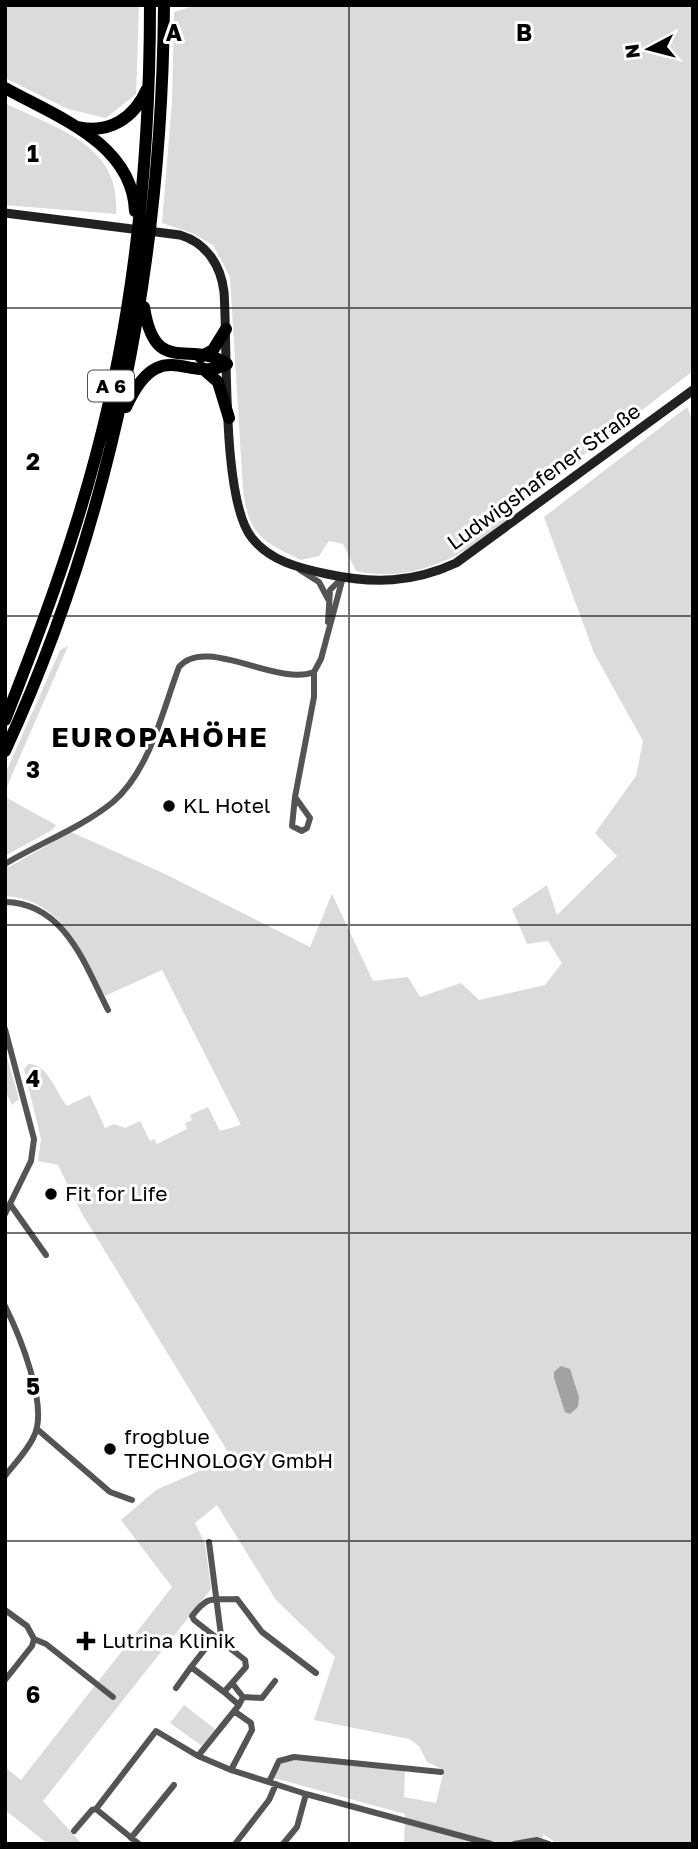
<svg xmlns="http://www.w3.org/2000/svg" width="698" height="1849" viewBox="0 0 698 1849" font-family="'Golos Text',sans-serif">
<rect width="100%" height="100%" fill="#fff"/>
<path fill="#dbdbdb" d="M5 5H139L136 94 106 118 68 109 5 78Z
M197 5H693V371L510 511V522C461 555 417 584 356 571L343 544 329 541 319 556 301 560C261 541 249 535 243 490L230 277 213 245 192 233 162 223 172 102 174 12Z
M5 103C58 130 121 144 116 214L5 205Z
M687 407 693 421V1844H558L543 1834 542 1844H404L405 1814 274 1778 278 1765 291 1760 405 1770 404 1797 436 1803 444 1770 427 1762 419 1746 409 1739 314 1720 335 1657 276 1600 217 1505 195 1523 205 1544 211 1589 43 1801 82 1844H48L5 1810V1767L21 1780 172 1587 121 1520 156 1490 231 1457 81 1212 58 1165 38 1161 41 1139 24 1069 28 1064C48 1063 56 1093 67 1106L90 1095 105 1128 114 1124 125 1128 140 1121 150 1141 154 1139 157 1144 187 1129 185 1123 192 1120 190 1115 208 1107 220 1131 241 1125 162 970 105 996C83 952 61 899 5 896V866L9 867 71 832 163 873 310 947 332 894 373 981 408 977 420 997 461 983 479 1000 545 985 562 963 548 941 527 944 512 909 547 885 557 915 617 856 595 833 636 776 643 741 594 653 544 517Z
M68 646 5 791V774L60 650Z
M5 797 56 825 52 830 5 856Z
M5 1050 19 1099 12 1105 5 1090Z
M184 1705 215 1729 202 1746 170 1723Z"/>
<path fill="#a2a2a2" d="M561 1366 570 1369 579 1397 578 1407 570 1414 565 1412 554 1378V1372Z"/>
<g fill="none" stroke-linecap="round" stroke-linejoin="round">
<path stroke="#545454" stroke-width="6" d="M300 570 319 582 328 599
M328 622 330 590 343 577
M295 797 292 826 302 831 307 828 310 818 295 797 314 697V672
M5 864C40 843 81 828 113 802 150 770 162 712 179 667 205 635 278 687 314 672L321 659 343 577
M5 902C65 903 85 965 108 1010
M5 1029 34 1139 31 1161 5 1214
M10 1204 46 1255
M5 1306C19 1334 49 1406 34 1436 28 1450 15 1463 5 1476
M37 1429 110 1492 132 1500
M209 1542 222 1643
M5 1610 27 1626 34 1639 32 1646 5 1680
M34 1639 46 1644 113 1697
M209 1644 191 1667 224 1692
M232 1683 246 1667 245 1660 194 1620 192 1616C210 1593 212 1601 237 1599L262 1632 316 1673
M176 1688 191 1667
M243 1697 262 1698 275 1681
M198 1756 239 1705 243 1697 232 1683 224 1692 239 1705
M231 1770 252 1730 251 1723 234 1711
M269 1782 279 1761 294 1757 441 1772
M74 1831 92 1810 96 1809
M131 1838 174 1785
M139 1844 96 1809 156 1731 198 1756 231 1770 306 1794 491 1844
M235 1844 269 1800 276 1784
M283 1844 297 1827 306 1794
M514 1844 537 1840 549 1844"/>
<path stroke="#212121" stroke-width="9" d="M5 213 180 235C207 243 221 266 224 292 228 347 221 500 252 538 270 561 299 568 327 574 373 584 413 583 456 563L693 390"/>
<path stroke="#000" stroke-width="12" d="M5 88C57 117 132 143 135 211
M78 127C110 134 134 118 147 89
M144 307C155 378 190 339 227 364
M200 357 213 350 226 329
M202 368 218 382 229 418
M126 407C160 332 188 385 227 364
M5 720C39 634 72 546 96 455 135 309 150 157 150 5
M5 751C113 517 162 262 164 5"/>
</g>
<path fill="none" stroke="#000" stroke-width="2" stroke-opacity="0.55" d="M349 5V1844M5 308H693M5 616H693M5 925H693M5 1233H693M5 1541H693"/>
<g fill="#000" stroke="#fff" stroke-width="2.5">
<circle cx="169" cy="806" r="7"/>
<circle cx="51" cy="1194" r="7"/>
<circle cx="110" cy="1449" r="7"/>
<path d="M82.5 1630.5h7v7h7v7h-7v7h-7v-7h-7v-7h7z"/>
</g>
<g text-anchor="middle" stroke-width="6" stroke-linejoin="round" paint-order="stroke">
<rect fill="#fff" stroke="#4c4c4c" stroke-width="2" x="88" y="370.5" width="46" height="31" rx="5"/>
<g font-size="19" font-weight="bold" fill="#000">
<text x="111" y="393">A 6</text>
</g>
<g font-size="21" fill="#000" stroke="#fff">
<text transform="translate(544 477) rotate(-36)" y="7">Ludwigshafener Straße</text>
</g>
<g font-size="21" fill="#000" stroke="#fff" text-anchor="start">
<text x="183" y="813">KL Hotel</text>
<text x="65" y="1201">Fit for Life</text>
<text x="124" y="1444">frogblue<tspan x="124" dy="24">TECHNOLOGY GmbH</tspan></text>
<text x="102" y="1648">Lutrina Klinik</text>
</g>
<g font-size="28" font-weight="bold" letter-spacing="2" fill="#000" stroke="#fff">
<text x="160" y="747">EUROPAHÖHE</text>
</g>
</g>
<g font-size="23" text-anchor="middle" font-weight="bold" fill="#000" stroke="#fff" stroke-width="6" stroke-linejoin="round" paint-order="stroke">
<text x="174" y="41">A</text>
<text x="524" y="41">B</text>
<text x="33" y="162">1</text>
<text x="33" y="470">2</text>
<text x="33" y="778">3</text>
<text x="33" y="1087">4</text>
<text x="33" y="1395">5</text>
<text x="33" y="1703">6</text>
</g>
<rect width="698" height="1849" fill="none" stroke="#000000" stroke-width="14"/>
<g transform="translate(649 49) rotate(263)" stroke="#ffffff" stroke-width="5" paint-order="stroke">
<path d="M0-5L12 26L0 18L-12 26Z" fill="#000000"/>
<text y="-10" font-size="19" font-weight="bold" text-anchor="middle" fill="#000000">N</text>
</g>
</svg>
